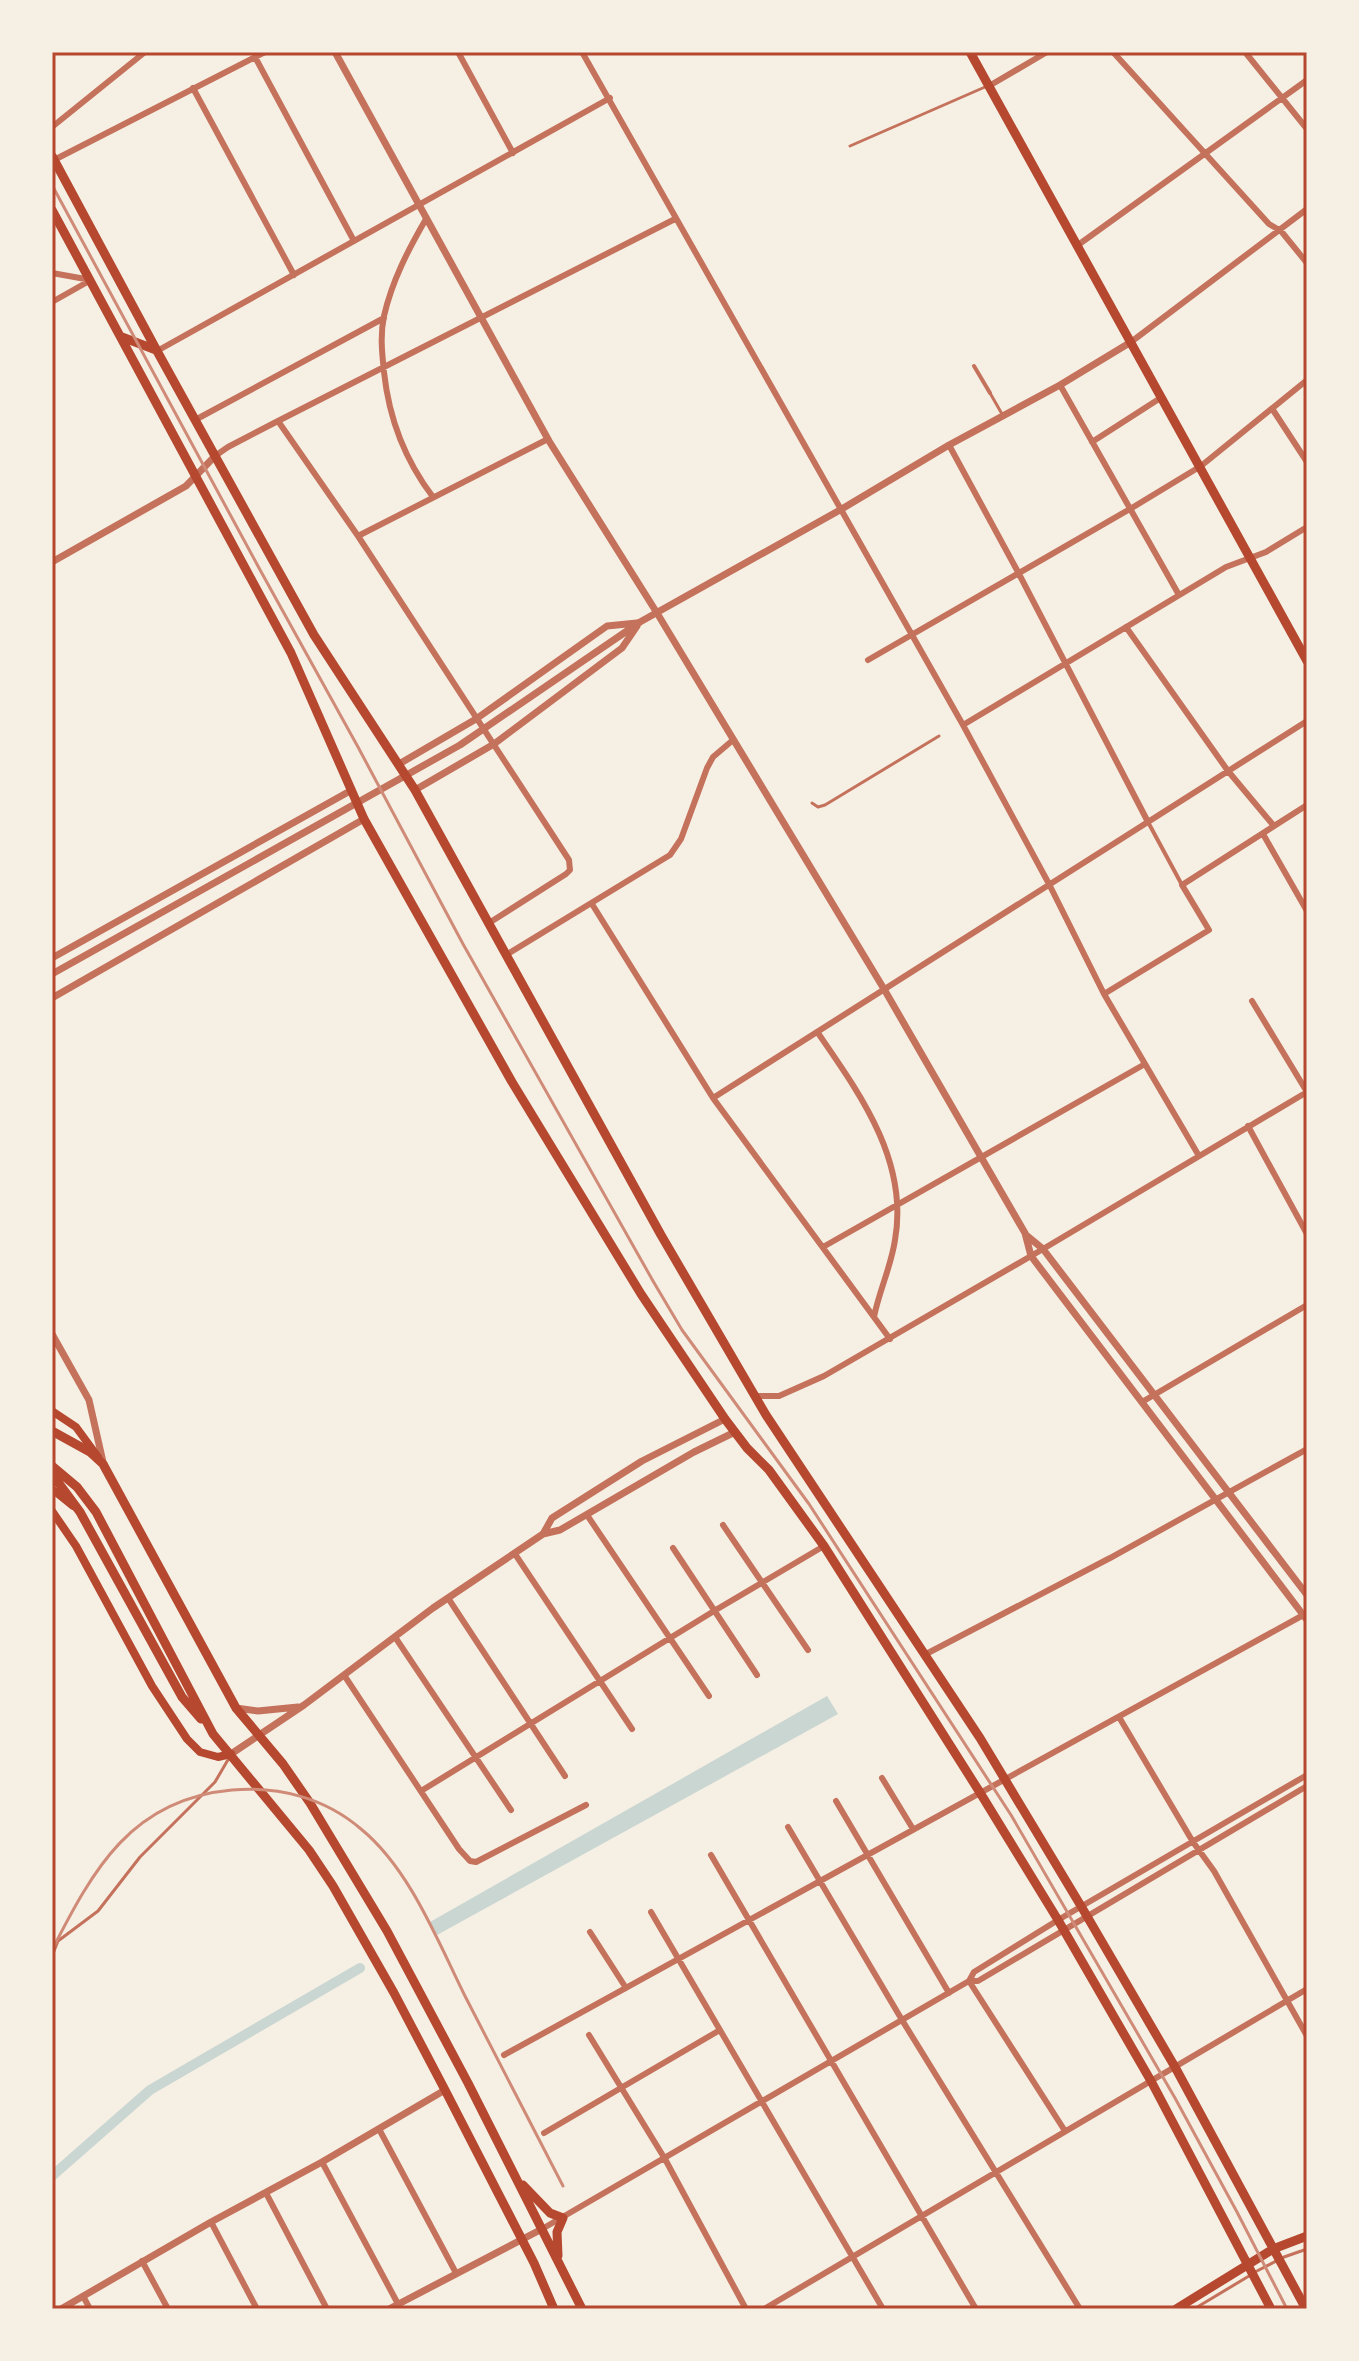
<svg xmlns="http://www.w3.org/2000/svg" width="1359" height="2361" viewBox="0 0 1359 2361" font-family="Merriweather,serif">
<rect width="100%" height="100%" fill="#f6efe4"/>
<path fill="#c9d6d2" d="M827 1696 838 1714 437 1935 430 1922Z"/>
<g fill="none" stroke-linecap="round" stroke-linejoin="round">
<path stroke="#c9d6d2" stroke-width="10" d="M52 2176 150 2090 360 1968"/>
<path stroke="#c5725c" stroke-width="3" d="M850 146 985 87
M990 393 1002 414
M812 803 818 807 825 805 939 736
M52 1956 58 1941 98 1911 140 1857 215 1782 229 1758
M1255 2272 1284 2257 1307 2249
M1194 2309 1249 2276"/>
<path stroke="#c5725c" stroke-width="4" d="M974 366 990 393
M1148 822 1182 885"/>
<path stroke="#c5725c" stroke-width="6" d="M458 52 513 153
M582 52 963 725 1049 884 1104 994 1199 1156
M1113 52 1269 224 1281 231 1307 263
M1245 52 1307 129
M255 57 354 241
M989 86 1047 52
M193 88 294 275
M52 127 145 52
M54 160 265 52
M426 219C408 250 392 281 384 316 380 335 382 353 384 372 389 419 404 459 433 497
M1078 245 1307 80
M52 273 91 280
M52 302 91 280
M1131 342 1307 209
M157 351 610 98
M1060 385 1179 595
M1273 410 1307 462
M195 420 384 318
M278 421 358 536 569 860 570 870 566 874 489 923
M1092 442 1162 397
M949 445 1018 572 1148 822
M215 456 228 447 278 421 675 219
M358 536 548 439
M1126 627 1228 771 1274 826
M868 660 1130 509 1201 466 1307 380
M963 725 1226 567 1266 552 1307 527
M1263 834 1307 911
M592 904 713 1098 890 1339
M506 955 670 855 681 839 707 768 713 757 733 740
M1104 994 1209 930 1182 885 1307 805
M818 1033C860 1094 909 1161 895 1240 891 1267 879 1291 874 1317
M713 1098 1307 721
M1248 1126 1307 1234
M823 1247 1145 1064
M755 1396H779L824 1376 1043 1249 1307 1092 1252 1001
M1142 1402 1307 1305
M587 1515 709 1696
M723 1525 808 1650
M673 1548 757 1675
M515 1554 632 1729
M448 1598 565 1776
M395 1637 511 1810
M926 1654 1110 1558 1307 1449
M344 1675 459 1849 470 1861 476 1862 586 1805
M1119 1717 1193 1842 1214 1871 1307 2036
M882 1778 913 1829
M421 1791 714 1611 824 1546
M836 1801 949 1993
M788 1827 902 2020 1080 2309
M711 1855 976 2309
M651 1912 883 2309
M590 1932 626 1988
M969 1981 974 1972 1058 1920 1307 1775
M969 1981 1065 2131
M589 2035 665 2159 746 2309
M504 2055 1307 1613
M379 2129 456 2273
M544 2133 720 2030
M322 2162 398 2304
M266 2193 327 2309
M211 2222 257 2309
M542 2229 969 1981H978L1307 1786
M142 2261 168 2309
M83 2296 90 2309
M764 2309 1307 1989"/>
<path stroke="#c5725c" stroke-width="7" d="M335 52 549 441 657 613 884 989 1025 1233 1031 1256 1307 1620
M52 562 186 486 215 456
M399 764 476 719 607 626 637 623
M415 790 494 744 622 648 637 626
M52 958 350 791
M52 974 460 745 640 622 840 510 949 445 1060 385 1131 342
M52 998 364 819
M1026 1235 1043 1249 1307 1595
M52 1334 89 1400 103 1462
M543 1534 552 1518 642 1461 725 1419
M236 1708 258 1711 298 1707
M231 1754 304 1705 433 1608 543 1534 560 1530 694 1452 735 1432
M61 2309 211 2222 322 2162 445 2090
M389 2309 542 2229"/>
<path stroke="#b5482f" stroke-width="8" d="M52 1411 76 1427 98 1457
M52 1489 73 1506
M52 1511 76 1546 152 1686 187 1739 200 1752 218 1757 231 1754"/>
<path stroke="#b5482f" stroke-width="9" d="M970 52 1307 661
M52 156 157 351 314 635 415 790 661 1235 766 1415 980 1738 1081 1906 1175 2067 1306 2309
M52 210 291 653 364 819 512 1082 641 1294 725 1419 747 1448 769 1470 824 1546 979 1791 1058 1920 1151 2081 1271 2309
M122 337 156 350
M52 1431 90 1452 103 1464 236 1708 283 1764 310 1803 387 1931 468 2083 582 2309
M52 1466 77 1487 96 1512 213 1734 309 1850 333 1886 394 1993 445 2090 534 2263 554 2309
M52 1474 80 1512 182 1697 201 1719
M523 2185 550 2213 563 2218 557 2232 558 2256
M1176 2309 1273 2249 1307 2236"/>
<path stroke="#cf8b77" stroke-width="3" d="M52 185 259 568 358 747 463 944 653 1281 682 1330 809 1504 1011 1815 1175 2098 1237 2212 1287 2309
M52 1950C93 1870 131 1799 232 1790 279 1786 325 1798 361 1829 410 1869 438 1942 466 1998 498 2061 531 2123 563 2186"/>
</g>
<rect width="1359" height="2361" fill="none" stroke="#f6efe4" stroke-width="108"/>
<rect x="54" y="54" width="1251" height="2253" fill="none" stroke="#b5482f" stroke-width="3"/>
</svg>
